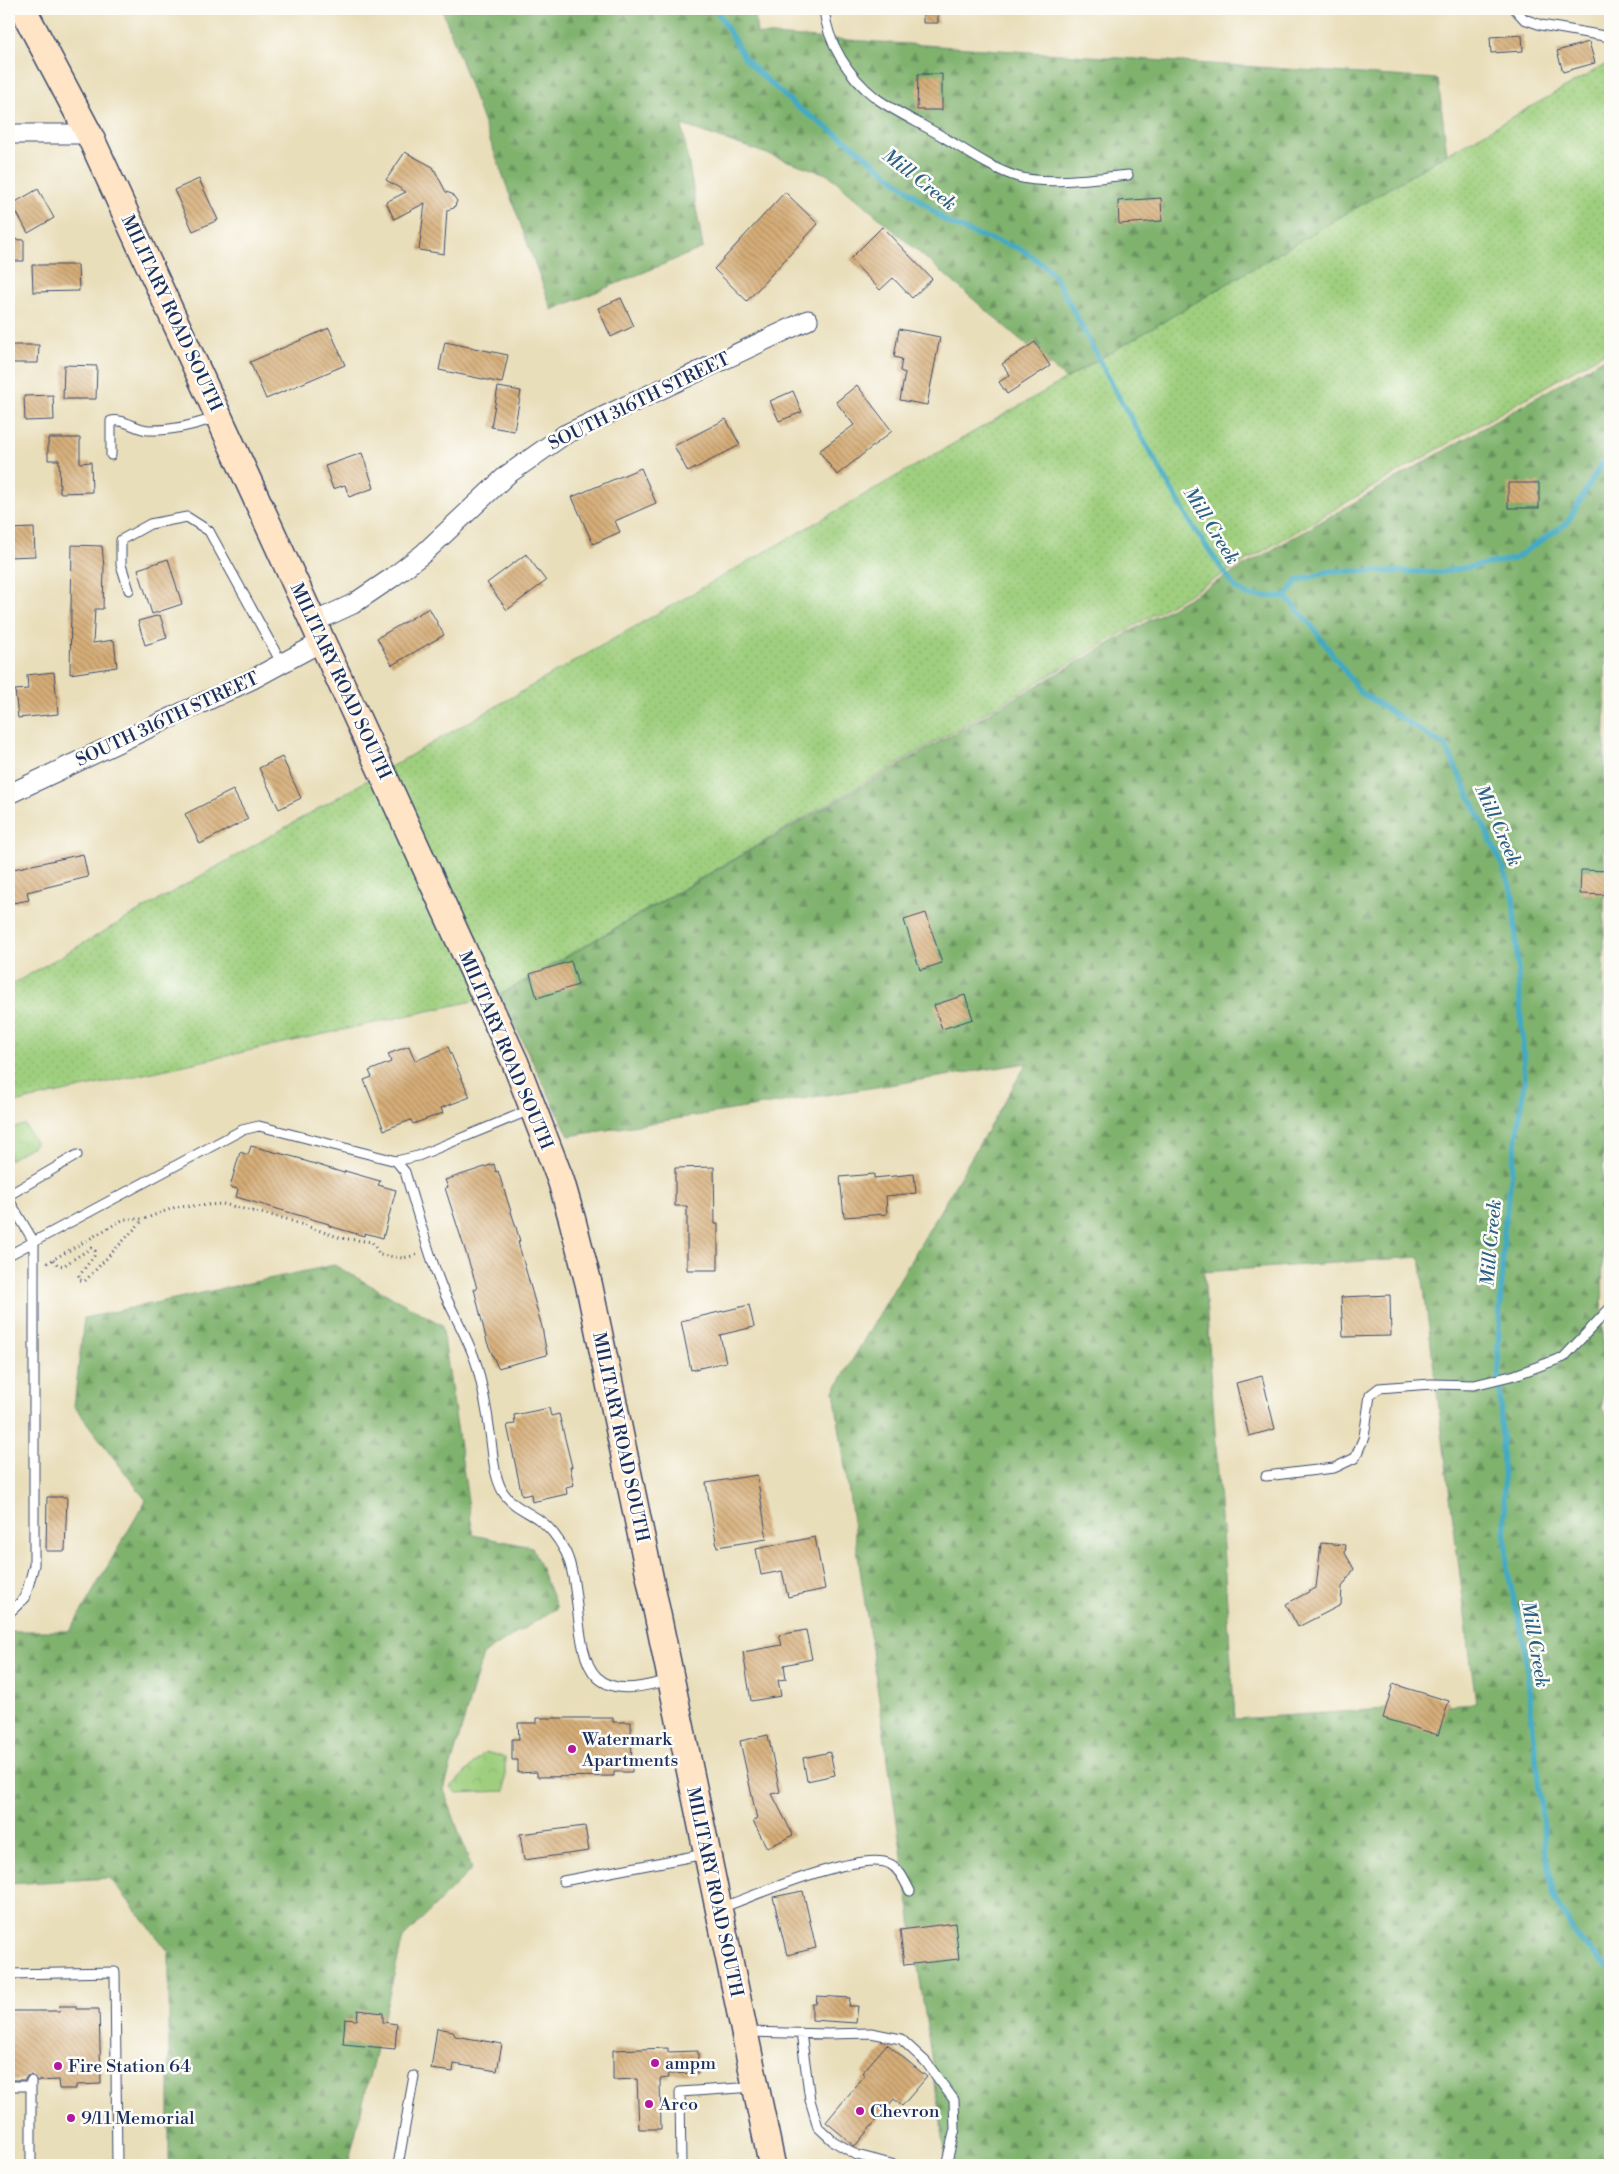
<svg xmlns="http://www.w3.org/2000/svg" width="1619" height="2174" viewBox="0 0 1619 2174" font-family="'Libre Bodoni',serif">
<defs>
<pattern id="grass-dots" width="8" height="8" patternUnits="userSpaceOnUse" patternTransform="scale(1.25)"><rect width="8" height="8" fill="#9fcf7e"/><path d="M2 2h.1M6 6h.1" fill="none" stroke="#88b26f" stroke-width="1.8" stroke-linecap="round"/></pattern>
<pattern id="forest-firs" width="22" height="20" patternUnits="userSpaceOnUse" patternTransform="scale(1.25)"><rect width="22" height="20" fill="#7fb26d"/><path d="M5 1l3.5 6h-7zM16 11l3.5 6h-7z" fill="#67915d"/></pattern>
<pattern id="park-crowns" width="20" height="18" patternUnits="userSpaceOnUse" patternTransform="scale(1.25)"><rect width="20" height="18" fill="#9fcf7e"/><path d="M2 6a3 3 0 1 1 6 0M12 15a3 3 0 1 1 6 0" fill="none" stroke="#88b26f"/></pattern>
<pattern id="building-back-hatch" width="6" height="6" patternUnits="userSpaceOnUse" patternTransform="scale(1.25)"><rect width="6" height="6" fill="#d6ad77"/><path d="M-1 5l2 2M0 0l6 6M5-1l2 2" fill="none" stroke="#ad8d65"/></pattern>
</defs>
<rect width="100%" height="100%" fill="#fdfcf7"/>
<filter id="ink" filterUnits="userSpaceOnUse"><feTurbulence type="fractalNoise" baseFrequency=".02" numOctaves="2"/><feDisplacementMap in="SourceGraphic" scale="10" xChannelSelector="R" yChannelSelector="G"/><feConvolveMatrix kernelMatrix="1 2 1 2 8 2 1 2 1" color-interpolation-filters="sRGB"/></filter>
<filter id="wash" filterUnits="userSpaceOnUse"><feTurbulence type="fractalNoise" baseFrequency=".0096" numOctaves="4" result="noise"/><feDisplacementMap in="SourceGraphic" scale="20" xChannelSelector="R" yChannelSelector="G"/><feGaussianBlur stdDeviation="1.12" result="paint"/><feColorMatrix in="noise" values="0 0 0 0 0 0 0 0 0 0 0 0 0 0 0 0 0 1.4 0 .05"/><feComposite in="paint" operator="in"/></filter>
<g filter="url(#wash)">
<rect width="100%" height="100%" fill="#e9deba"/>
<path fill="url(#grass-dots)" stroke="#5d7f6e" d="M1610 62V349L500 995 9 1104V986L1066 379 1447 154Z"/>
<path fill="url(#forest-firs)" stroke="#4d7066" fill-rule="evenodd" d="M442 9H754L757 34 1438 79 1447 154 1066 379 829 175 682 125 703 248 552 310Z
M1610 355V462H1606L1602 1409 1610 1419V2165H947L834 1391 1027 1063 569 1136 500 995ZM1420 1257 1476 1703 1235 1719 1204 1272Z
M334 1265 442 1325 473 1535 532 1547 557 1608 483 1654 444 1790 472 1869 403 1938 349 2160 169 2163V1952L110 1878 9 1884V1631H70L146 1500 74 1406 84 1318Z"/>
<path fill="url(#park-crowns)" stroke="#5d7f6e" d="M25 1125 36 1144 9 1160V1129Z
M485 1752 505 1757V1791L457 1793 451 1787Z"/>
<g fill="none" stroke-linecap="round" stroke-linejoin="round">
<path stroke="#43aac2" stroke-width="5.5" d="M716 9 744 57 758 72 797 107 847 141 947 222 972 233 1021 249 1045 266 1055 277 1072 308 1116 392 1192 525 1235 588 1250 596 1286 597 1311 625 1360 692 1446 747 1499 858 1513 894 1525 1079 1504 1229 1498 1348 1507 1569 1525 1649 1546 1857 1555 1900 1575 1935 1610 1969
M1286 597 1297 581 1331 571 1442 572 1514 559 1567 523 1610 449"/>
</g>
<g id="blocks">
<path fill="url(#building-back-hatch)" d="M923 9H938V23H923Z
M1522 35 1523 51 1491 53 1490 37Z
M1589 42 1595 63 1563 72 1557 51Z
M918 74H942V110H917Z
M405 152 433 167 446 192 452 194 457 201 454 208 447 210 444 254 419 250 425 203 394 219 386 202 406 192 386 180Z
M199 179 218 220 193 231 174 190Z
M38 189 54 218 28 233 12 204Z
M785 192 818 224 747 301 714 269Z
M1161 198 1162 221 1119 224 1118 201Z
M882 227 932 279 912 298 893 278 880 290 850 259Z
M9 239 24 240V261H9Z
M32 265H78L79 291 33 292Z
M621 298 634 326 611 337 598 308Z
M329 328 345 365 266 399 250 362Z
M899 329 940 337 927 405 900 400 905 373 900 371 902 359 894 357Z
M445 342 508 355 502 383 439 370Z
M1035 342 1050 366 1007 394 999 382 1010 375 1002 364Z
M9 345H39L38 363H9Z
M64 365 97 366 96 399H63Z
M857 385 892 431 837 475 819 451 854 425 836 402Z
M498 387 521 391 514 431 491 427Z
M793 391 802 412 779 421 770 401Z
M53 395 54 420 25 421 24 396Z
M726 419 740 445 688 472 674 446Z
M48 438H80V463L91 462 92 492 60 493 59 460H48Z
M362 453 374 488 349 497 345 485 333 489 325 466Z
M641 468 656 503 615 521 620 532 593 544 572 497Z
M1508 483H1539V508H1508Z
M34 528 35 556 9 557V529Z
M72 545 102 546 104 567 103 609H95L93 643 114 640 117 667 70 674Z
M526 554 546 581 507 610 487 583Z
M168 559 182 604 152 614 138 569Z
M429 608 444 635 392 665 377 638Z
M160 615 167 638 145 645 138 621Z
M54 672 58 714 18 718 15 690 28 689 27 675Z
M282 757 301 798 279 809 259 768Z
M233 790 248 819 200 844 185 814Z
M83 854 88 877 27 892 29 900 13 903 9 883V870Z
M1581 870 1610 871V895L1580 894Z
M926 913 942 963 920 970 904 920Z
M571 961 578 985 537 998 530 974Z
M965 995 973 1019 942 1029 934 1005Z
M409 1046 415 1061 448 1047 470 1097 441 1108 443 1113 413 1124 411 1120 384 1130 364 1080 372 1077 369 1071 391 1062 388 1054Z
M251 1146 302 1159V1160L344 1173 345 1171 380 1181 378 1185 396 1190 383 1238 365 1233 364 1236 329 1226V1224L236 1197 238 1189 230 1187 240 1152 248 1155Z
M494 1164 496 1172 498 1171 515 1224 520 1241 518 1242 542 1327 547 1355 498 1368 487 1342 474 1289H477L475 1281 445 1188 448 1187 445 1180Z
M714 1167 715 1224H718V1270H687V1206H675V1168Z
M874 1174V1178L914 1174 916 1193 886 1196 887 1214 844 1217 840 1177Z
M1390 1295 1391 1336 1343 1337 1341 1297Z
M749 1305 754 1327 720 1335 726 1362 691 1370 681 1321Z
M1262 1376 1275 1429 1249 1436 1236 1383Z
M549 1408 551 1416 559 1414 572 1467H570L574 1485 566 1487 567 1494 532 1502 531 1494 522 1496 507 1425 515 1424 514 1415Z
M757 1475 767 1539 717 1547 706 1483Z
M47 1497H67L65 1551H46Z
M815 1537 825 1589 788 1597 782 1571 761 1575 756 1549Z
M1321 1543 1346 1545 1345 1553 1354 1569 1342 1587 1341 1605 1298 1627 1286 1604 1316 1588Z
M806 1630 812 1659 784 1665 786 1679 778 1680 781 1696 751 1701 743 1652 782 1645 779 1635Z
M1393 1684 1449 1701 1438 1735 1383 1718Z
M537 1718H613V1722H631L632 1772H614V1776L537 1777V1772L518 1773V1760H512V1739H519L518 1723H537Z
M768 1735 780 1792 772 1794 793 1835 767 1848 753 1821 757 1819 740 1741Z
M830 1752 835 1775 807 1781 803 1758Z
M585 1826 589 1851 524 1860 520 1834Z
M803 1891 816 1948 787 1955 773 1897Z
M955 1923 959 1959 904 1965 900 1930Z
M817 1996 850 1998 849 2006H858L856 2023 812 2020V2004H816Z
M59 2006H76V2009H99L101 2084 76 2085V2089H59L58 2080 37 2081 31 2075 27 2076 25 2080H9V2011H60Z
M358 2010 383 2013V2022L397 2024 395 2049 343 2044 345 2019 357 2020Z
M437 2028 453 2031 455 2036 502 2044 497 2071 454 2064 453 2072 431 2069Z
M887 2044 927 2077 902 2106 894 2099 855 2146 826 2122 865 2075 862 2073Z
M668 2048V2052L698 2051V2073L668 2074 669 2078 660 2079 661 2129H639L637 2079 613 2080V2050Z"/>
</g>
</g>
<g filter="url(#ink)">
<use href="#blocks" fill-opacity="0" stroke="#3a496c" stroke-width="1"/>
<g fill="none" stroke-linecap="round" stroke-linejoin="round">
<defs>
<path id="service" d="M824 9C827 43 849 77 876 98 895 112 924 125 945 138 968 152 992 169 1018 177 1046 185 1099 178 1128 175
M1515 9 1524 19 1541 25 1610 37
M111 455V421C123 418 135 429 148 430 171 431 195 425 217 417
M129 590 121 565V540L150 524 187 517 209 531 282 664
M396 1161 405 1172C416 1208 426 1245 439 1280 450 1310 468 1336 477 1366 483 1389 487 1410 490 1433 493 1452 493 1475 503 1492 511 1505 526 1511 538 1519 549 1526 559 1540 565 1551 582 1584 573 1654 597 1677 617 1696 647 1685 670 1680
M9 1195 77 1155
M9 1200 34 1242V1565L25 1598 9 1613
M9 1255 242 1130 259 1126 396 1161 418 1156 530 1110
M1266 1476 1334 1468 1355 1458 1364 1437 1370 1395 1379 1388 1431 1384 1474 1385 1515 1375 1564 1357 1610 1308
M563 1881 705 1854
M721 1908C753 1896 862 1849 890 1864 900 1869 905 1882 910 1891
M9 1974 115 1972 117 2165
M747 2032 828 2034 871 2033 901 2039 926 2062 954 2100 955 2129 946 2165
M801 2033 810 2100 818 2127 833 2141 857 2155 895 2165
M31 2081V2165
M9 2086H31
M398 2165 414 2076
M681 2165 680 2092 755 2087"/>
<path id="minor" d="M9 134H89
M314 622 353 604 393 577 424 553 507 475 564 435 808 320
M9 794 253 679 323 641"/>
<path id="secondary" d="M23 9 89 134 515 1062 561 1181 572 1219 589 1285 772 2165"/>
</defs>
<use href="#service" stroke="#3a496c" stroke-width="11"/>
<use href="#minor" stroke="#3a496c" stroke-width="21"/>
<use href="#secondary" stroke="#3a496c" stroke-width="29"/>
<path stroke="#3a496c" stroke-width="3" stroke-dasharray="1 4" stroke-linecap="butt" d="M53 1260 58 1265 63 1266 91 1248 95 1251 94 1256 79 1276 80 1280 85 1281 143 1220
M47 1263 124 1219H144L176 1207 223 1204 286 1219 341 1238 372 1242 380 1255 403 1258 417 1255"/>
<use href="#service" stroke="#fff" stroke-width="9"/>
<use href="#minor" stroke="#fff" stroke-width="19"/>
<use href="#secondary" stroke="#ffe4c6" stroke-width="26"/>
</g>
</g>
<g fill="#b5179e" stroke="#fdfcf7" stroke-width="2">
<circle cx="572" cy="1749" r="5"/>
<circle cx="655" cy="2063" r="5"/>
<circle cx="58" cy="2066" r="5"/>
<circle cx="649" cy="2104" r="5"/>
<circle cx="860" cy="2111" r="5"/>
<circle cx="71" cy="2118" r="5"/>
</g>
<g text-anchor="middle" stroke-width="5" stroke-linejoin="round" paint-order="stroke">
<g font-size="18" fill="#1b2f5e" stroke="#fdfcf7">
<text transform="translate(172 313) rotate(65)" y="6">MILITARY ROAD SOUTH</text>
<text transform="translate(639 401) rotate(-26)" y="6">SOUTH 316TH STREET</text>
<text transform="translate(341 681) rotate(65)" y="6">MILITARY ROAD SOUTH</text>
<text transform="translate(167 719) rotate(-25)" y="6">SOUTH 316TH STREET</text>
<text transform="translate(506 1050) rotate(67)" y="6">MILITARY ROAD SOUTH</text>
<text transform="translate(621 1437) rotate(78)" y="6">MILITARY ROAD SOUTH</text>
<text transform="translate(715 1892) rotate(78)" y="6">MILITARY ROAD SOUTH</text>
</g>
<g font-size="18" fill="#1b2f5e" stroke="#fdfcf7" text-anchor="start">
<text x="582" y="1745">Watermark<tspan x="582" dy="21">Apartments</tspan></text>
<text x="665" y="2069">ampm</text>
<text x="68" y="2072">Fire Station 64</text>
<text x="659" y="2110">Arco</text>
<text x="870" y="2117">Chevron</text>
<text x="81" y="2124">9/11 Memorial</text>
</g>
<g font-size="19" font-style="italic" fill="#2b6086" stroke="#fdfcf7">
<text transform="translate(920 179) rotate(38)" y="7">Mill Creek</text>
<text transform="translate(1212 525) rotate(58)" y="7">Mill Creek</text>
<text transform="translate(1499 825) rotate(66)" y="7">Mill Creek</text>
<text transform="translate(1490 1243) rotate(-85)" y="7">Mill Creek</text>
<text transform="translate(1536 1644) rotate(80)" y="7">Mill Creek</text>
</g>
</g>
<rect width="1619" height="2174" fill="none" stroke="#fdfcf7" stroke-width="30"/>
</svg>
